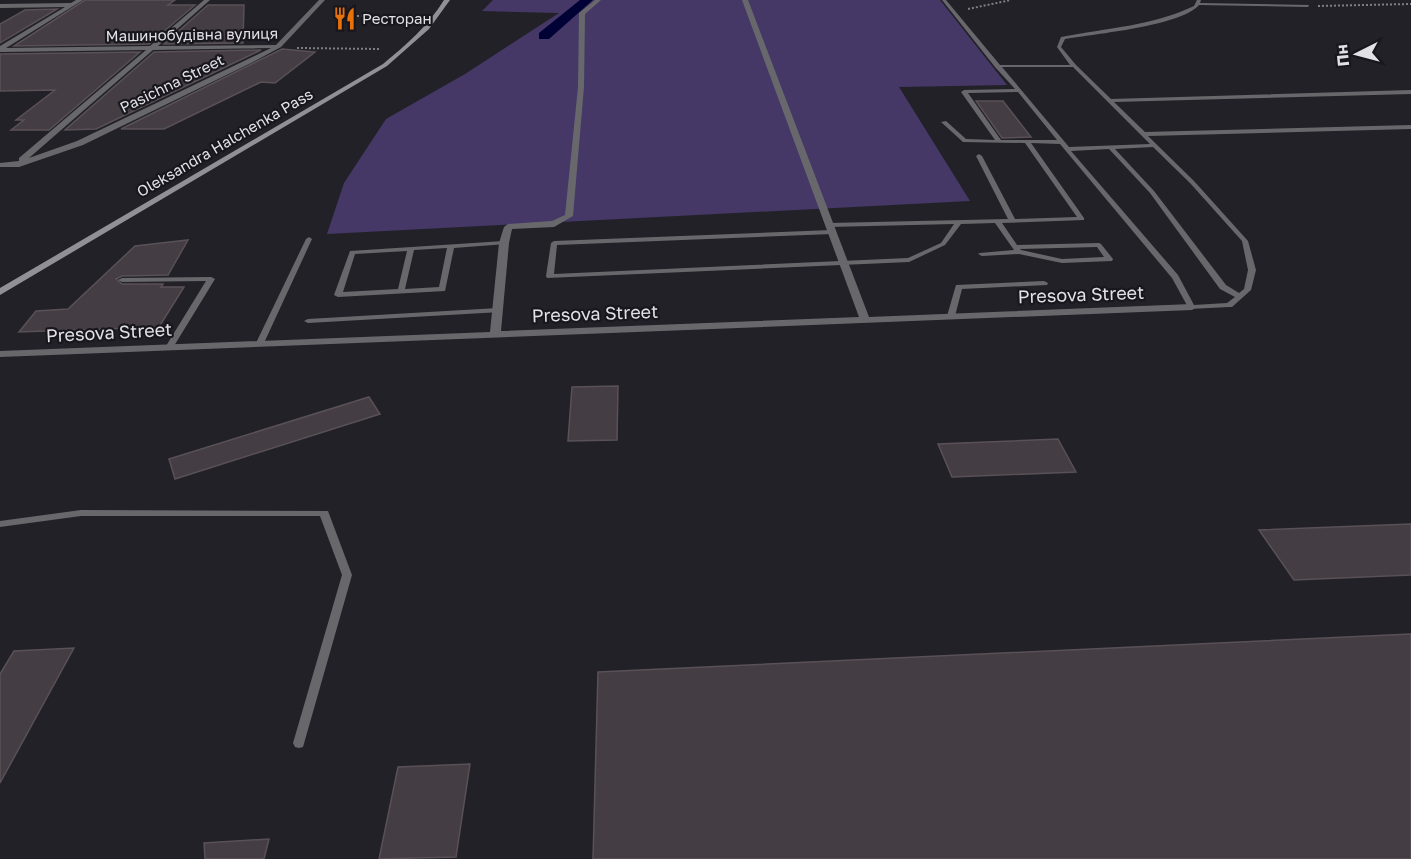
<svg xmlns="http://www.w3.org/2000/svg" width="1411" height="859" viewBox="0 0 1411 859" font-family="'Golos Text',sans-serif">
<rect width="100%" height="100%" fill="#222128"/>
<path fill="#453867" d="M493 0H940L1007 85 899 87 970 201 327 234 344 183 386 119 465 74 559 13 482 11Z"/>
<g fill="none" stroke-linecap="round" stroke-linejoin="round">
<path fill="#000235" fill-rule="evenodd" d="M580 0H593L549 39H539V33Z"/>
</g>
<path fill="#443d43" stroke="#595157" stroke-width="1.5" d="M85 0H175L168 5H195L149 44 14 46Z
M208 5H244L243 43 164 44Z
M57 9 0 43V24L25 10Z
M282 49 315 52 275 83 261 82 164 129H121Z
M261 50 96 129 65 130 154 52Z
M140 52 49 130H11L24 120H16L55 90 0 91V54Z
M976 101H1003L1031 137 1002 138Z
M188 240 168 275 122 276 116 279 122 284H163L161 287H184L159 327 19 332 36 311 68 309 135 246Z
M618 386 617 440 568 441 572 387Z
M369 397 380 414 175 479 169 459Z
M1058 439 1076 472 952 477 938 444Z
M1411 524V575L1294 580 1259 530Z
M1411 634V859H593L598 672Z
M74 648 0 783V674L14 651Z
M470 764 456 857 379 859 398 767Z
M269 839 264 859H205L204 843Z"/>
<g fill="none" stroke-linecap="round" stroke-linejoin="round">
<path stroke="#7f7e84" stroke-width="2" stroke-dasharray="2 2" stroke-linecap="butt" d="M1318 6 1411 4
M968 9 1011 0
M345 16H416
M297 48 380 49"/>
<path fill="#68686c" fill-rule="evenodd" d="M942 0H946L1000 65H1070L1057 47 1061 37C1107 28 1152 26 1194 6L1197 0H1201L1200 3 1309 5 1308 7 1199 5C1181 26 1094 34 1065 39L1061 47 1076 65 1111 99 1411 90V94L1114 102 1145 132 1411 125V129L1148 136 1194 181 1248 241 1256 270 1251 290 1232 307H1229L1189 309 1172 278 1060 144 1031 143 1084 218V220L1002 223 1017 245 1099 243 1101 244 1113 259 1112 261 1062 263 1019 254 982 256 978 254 980 253 1014 250 995 223 961 224 945 245 909 262 547 278 546 276 551 243 554 241 832 230 835 232 832 234 557 245 554 274 908 258 941 243 954 224 829 227 826 225 829 223 1008 219 976 156 979 154 982 156 1015 219 1077 217 1025 143 963 142 941 122 946 121 966 139 995 140 961 92 964 90 1015 89 995 67ZM1002 67H1073L1150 144 1069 147ZM1018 92 1057 140H1001L968 93ZM1153 147 1190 183 1242 241 1248 270 1244 289 1239 293 1226 285 1154 191 1115 149ZM1109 149 1150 193 1220 289 1235 297 1227 303 1194 305 1178 275 1071 151ZM1097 247 1104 257 1062 259 1021 250 1020 249Z
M309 237 312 239 264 343 260 345H257L256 343 306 239Z
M504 241 507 243 506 244 454 248 445 291 338 297 334 295 350 251ZM447 248 439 287 405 289 414 250ZM407 251 398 289 343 292 355 254Z
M211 277 215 279 174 346 170 348 166 346 206 281 122 282 118 280 122 278Z
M1044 281 1048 283 1047 285 962 289 955 316 951 318 947 316 956 285Z
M498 308 502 310 501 312 308 323 304 321 308 319Z
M81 510 328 511 352 575 303 747 299 748 295 747 293 743 342 575 320 516H81L0 527V521Z"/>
<path fill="#68686c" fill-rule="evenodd" d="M76 0H83L6 48 150 46 204 0H210L158 46 276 45 319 0H325L281 47 251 63 83 145 19 167H0V163L19 161V158L146 50 0 52V46L65 7 0 8V4L71 3ZM271 48 77 141 29 158 153 50Z
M595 0H601L585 14 584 87 573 216 554 227 512 229 509 243 501 331 859 317 742 0H748L869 317 1192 304 1197 307 1192 310 0 357V351L490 332 499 243 504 227 508 224 552 221 565 215 578 87 579 13Z"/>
<path fill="#909096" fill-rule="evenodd" d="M444 0H450L429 29 387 66 0 295V288L383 64C406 45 428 26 444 0Z"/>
</g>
<defs>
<symbol id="restaurant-bare" viewBox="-9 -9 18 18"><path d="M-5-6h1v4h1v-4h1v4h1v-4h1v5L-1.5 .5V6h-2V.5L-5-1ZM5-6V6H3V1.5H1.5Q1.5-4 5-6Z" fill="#e8710a" stroke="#19171e" stroke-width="2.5" paint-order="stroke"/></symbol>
</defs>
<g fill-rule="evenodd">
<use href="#restaurant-bare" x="328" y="2" width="33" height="33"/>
</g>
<g text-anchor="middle" stroke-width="4.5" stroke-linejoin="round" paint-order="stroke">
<g font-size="15" fill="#e2e1e6" stroke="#19171e" text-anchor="start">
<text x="362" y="24">Ресторан</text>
</g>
<g font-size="15" fill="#e2e1e6" stroke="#19171e">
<text transform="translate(192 35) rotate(-1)" y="5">Машинобудівна вулиця</text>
<text transform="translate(172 84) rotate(-26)" y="5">Pasichna Street</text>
<text transform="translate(225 143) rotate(-30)" y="5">Oleksandra Halchenka Pass</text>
</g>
<g font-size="18" fill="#e2e1e6" stroke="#19171e">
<text transform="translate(1081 295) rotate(-2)" y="6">Presova Street</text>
<text transform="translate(595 314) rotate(-2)" y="6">Presova Street</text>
<text transform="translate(109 333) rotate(-3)" y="6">Presova Street</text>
</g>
</g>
<g transform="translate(1357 54) rotate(264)" stroke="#19171e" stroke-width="4.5" paint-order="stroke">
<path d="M0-4.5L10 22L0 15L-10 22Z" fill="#e2e1e6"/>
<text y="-9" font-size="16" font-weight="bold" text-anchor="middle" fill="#e2e1e6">Пн</text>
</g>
</svg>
